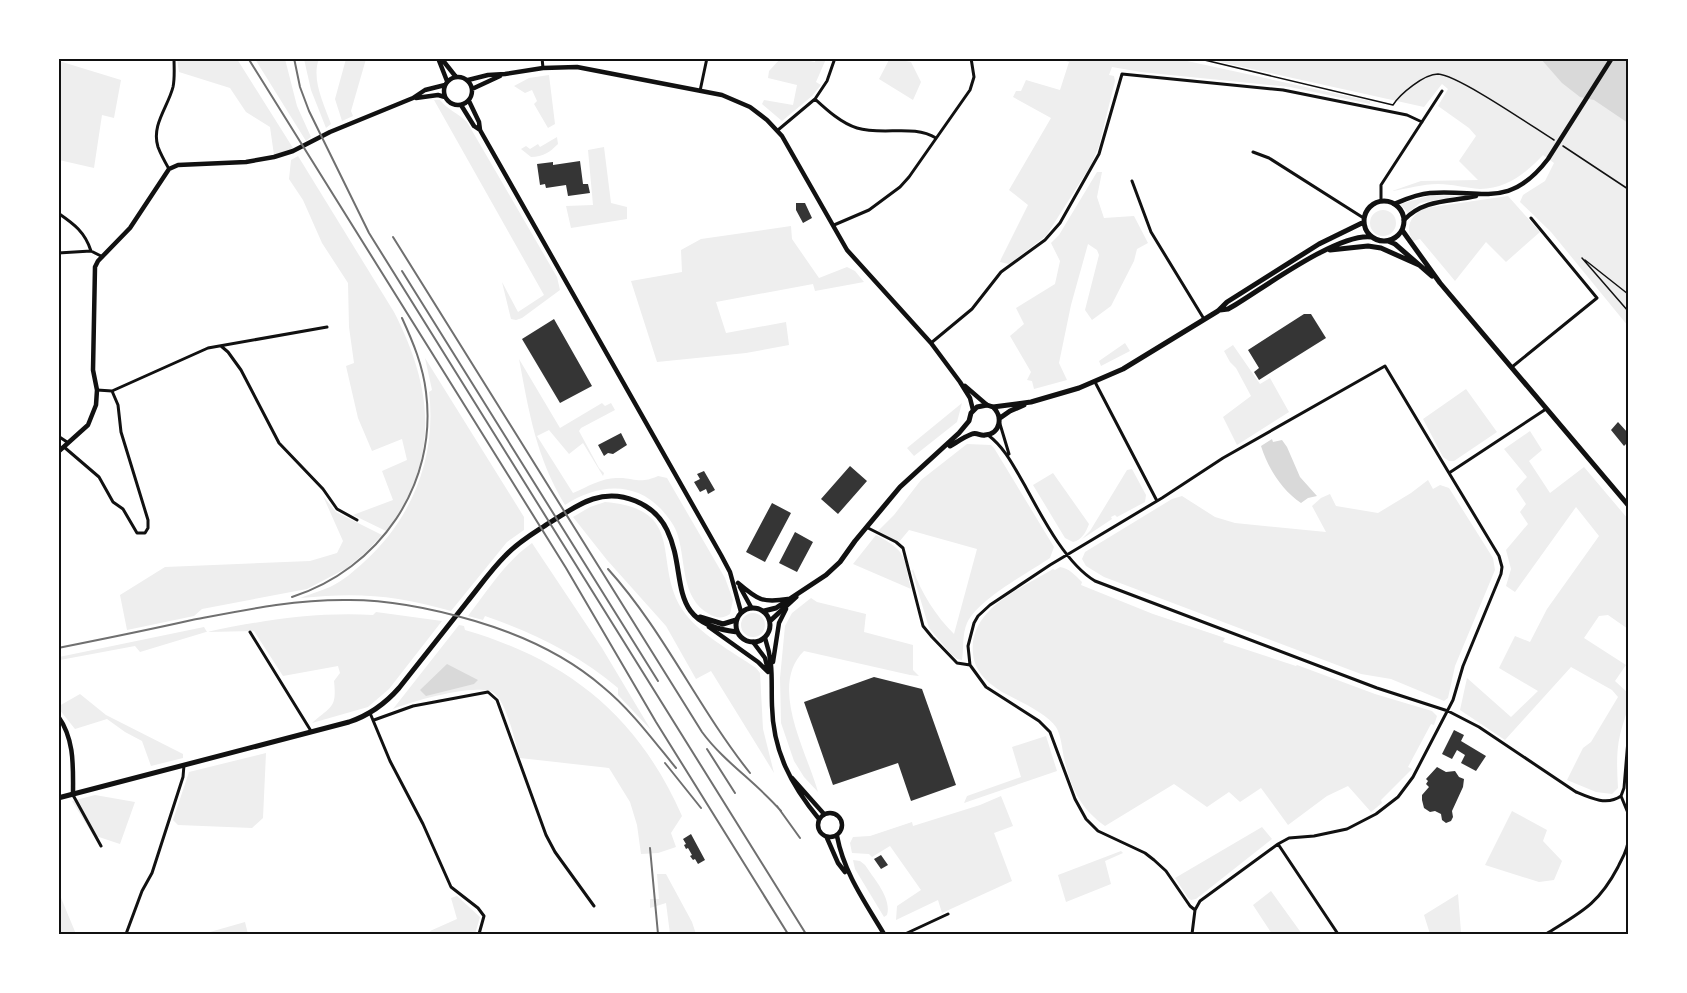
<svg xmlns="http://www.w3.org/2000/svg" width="1687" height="993" viewBox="0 0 1687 993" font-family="Ubuntu,sans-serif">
<rect width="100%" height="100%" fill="#fff"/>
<path fill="#eee" d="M890 58 911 62 921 82 913 100 879 79Z
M177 59H237L293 148 274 155 270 127 246 112 230 88 179 72Z
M255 59H285L297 106 311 137 306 141Z
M304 59H319C311 79 324 104 331 124L326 128 311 90Z
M346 59H366L351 111 353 116 342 121 335 99Z
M780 59H798L815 62 816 59H826L816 82 821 85 812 96 782 121 762 104 764 100 793 105 797 85 768 78 769 71Z
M1060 59H1178L1370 101V104L1290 87 1141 72 1112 67 1109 75 1114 76 1115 81 1099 146 1091 165 1046 236 1009 264 1000 262 1001 259 1028 205 1009 190 1051 118 1013 97 1016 91H1021L1026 80 1060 90 1069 62Z
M1207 59H1628V326L1551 232 1520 202 1523 195 1545 181 1554 163 1543 155C1526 173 1507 189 1480 189 1466 188 1452 184 1438 184 1423 184 1406 189 1392 191L1421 181 1478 180 1459 161 1476 136 1469 128 1438 106 1448 89 1442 84 1424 107Z
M59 61 121 80 114 118 102 115 94 168 59 160Z
M549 75 555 124 548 128 534 104 537 101 532 90 525 93 514 86 529 78Z
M434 100H440C448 110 458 113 467 122L557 277 560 290 522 318 516 320 511 319 502 282 518 312 544 295Z
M557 137 558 144C550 152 543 157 531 157L521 149 526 146 530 149 538 144 540 147Z
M604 147 611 203 627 207V219L571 228 566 206 593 205 588 150Z
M298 156 394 312C433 388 441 459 386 531L353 515 393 500 382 471 407 460 402 439 372 451 358 418 346 366 354 363 349 327 348 283 322 243 303 200 289 179 291 160Z
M1097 172H1102L1097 197 1104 218 1134 216 1148 243 1137 249 1134 261 1111 306 1092 320 1085 310 1099 255 1097 250 1088 244 1071 305 1059 363 1067 380 1034 389 1032 381 1027 380 1031 372 1010 336 1024 324 1016 308 1055 284 1060 261 1051 243 1059 235Z
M1432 195 1459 196 1420 203 1408 213 1400 204Z
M1508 196 1540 232 1506 262 1486 242 1455 281 1420 239 1413 241C1404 227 1411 215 1425 208Z
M1370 223a13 13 0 1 1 26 0a13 13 0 1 1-26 0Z
M791 226 792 239 819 278 847 267 855 271 864 282 815 291 813 284 716 302 726 333 786 322 789 345 746 353 657 362 631 281 682 272 681 250 701 239Z
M1125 343 1130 351 1101 366 1099 361Z
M1233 345 1260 384 1270 378 1289 412 1237 445 1223 417 1251 396 1236 368 1230 362 1224 351Z
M425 358 524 517V530L507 542 451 611C395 595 358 592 300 598 310 594 321 591 330 587 343 581 354 571 364 562 412 519 437 456 429 392L432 390Z
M519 359 560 428 602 403 605 406 611 403 615 410 581 428 579 431 599 468 604 473 603 476 583 443 569 454 549 430 537 436 573 493C587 487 602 478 616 478 635 477 638 485 658 476L667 478 725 578 733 600 730 614C723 619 716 618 709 614 681 598 686 563 678 536 675 525 668 517 661 509 633 480 596 485 565 505 536 457 529 412 519 359Z
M1466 389 1497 432 1454 461H1449L1443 457 1423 419Z
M962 403 957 422 914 456 907 448Z
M1530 431 1542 450 1529 461 1550 493 1584 467 1628 519V629L1608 615 1599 616 1584 638 1626 665 1615 681 1628 693C1629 712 1624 718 1620 735 1616 752 1617 770 1618 788L1612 794 1596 792 1567 780 1583 748 1591 742 1618 697 1612 690 1571 667 1505 740 1460 710 1467 678 1511 717 1538 691 1499 668 1515 636 1530 642 1547 609 1599 536 1576 507 1515 592 1506 586 1511 569 1506 550 1528 524 1520 512 1526 504 1516 489 1527 477 1504 449Z
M967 444 991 445 994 448 1054 547 1050 558C1028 573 978 599 967 623 962 635 964 647 962 660L957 659 950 653 929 628 912 571 913 569C921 593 936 616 954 634L977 549 909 530 899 542 878 531 894 515 921 480Z
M1132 469 1146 495 1145 502 1117 517 1115 515 1111 517 1112 519 1082 539 1090 531 1127 470Z
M1053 473 1089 524C1086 532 1082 540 1073 542L1065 538 1033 485Z
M1428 480 1433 489 1440 485 1449 488 1493 558 1495 570 1455 666 1448 698 1444 701 1391 679 1361 674 1104 577 1086 566 1082 559 1085 552 1172 499 1182 496 1215 517 1235 523 1326 532 1312 506 1321 498 1330 494 1336 506 1378 513 1411 493Z
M323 496 336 512 382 535 367 551 347 568 307 589 202 609 194 616 127 630 120 595 165 567 310 561 337 553 343 541Z
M605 502C688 509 652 562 682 609 697 633 733 652 756 668L760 673 763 729 774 773 711 671 696 679 666 626 607 560 573 517 590 507Z
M876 535C908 552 903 556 911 589L853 564Z
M532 543 602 648 651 730 618 695V688C578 654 534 633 485 616L483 620 468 616C488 590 505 562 532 543Z
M1060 567C1069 568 1076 576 1082 582L1081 585 1153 614 1225 638 1223 642 1296 666 1297 665 1375 694 1432 711 1437 716 1434 725 1431 724 1408 767 1412 769 1381 800 1382 803 1371 812 1348 786 1327 796 1288 825 1261 788 1240 802 1229 792 1207 807 1174 784 1105 826C1080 808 1071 788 1064 758 1062 748 1061 735 1056 727 1047 713 1017 700 1002 692 987 682 975 672 973 654 968 609 1022 588 1053 569L1055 570Z
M811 598 817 602 866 614 864 632 913 645V670L919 676 910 675 804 651C768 686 807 752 818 792L804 777 794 761 781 723 780 678 785 626 792 613Z
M376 612 442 621 389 689 368 707 312 723C331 706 337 709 334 681L340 673 338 666 283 676 254 631 206 632 140 652 135 646 60 660 59 674V657L204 627 207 632C263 620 316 612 373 615Z
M741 625a12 12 0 1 1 24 0a12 12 0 1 1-24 0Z
M459 625 464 626 465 630C568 660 638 716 682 816L671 833 676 847 658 853 641 854 637 825 630 802 609 768 520 758C515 742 507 704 495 694 481 681 410 702 393 709Z
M80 694 106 715 183 754V758L151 766 142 741 125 732 107 719 75 729 59 709V706Z
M1046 736 1057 771 964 803 967 796 1021 777 1012 747Z
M266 753 263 818 252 828 178 825 173 820 189 772Z
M95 795 135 802 120 844 93 835 72 801Z
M1001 796 1013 826 994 833 1012 881 942 913 938 900 896 920 897 906 921 890 890 846 872 857 869 854 852 853 850 843 853 837 870 836 912 822 913 826 980 805Z
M1512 811 1547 830 1543 841 1562 861 1554 880 1539 882 1485 865Z
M1262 827 1272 839 1196 899 1191 900 1188 898 1175 878Z
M1121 851 1123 853 1105 861 1111 884 1066 902 1058 875Z
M853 860 860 861 865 865C874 879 892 898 887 915L884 917 855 869Z
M657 874H666L692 922 696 934H670L666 903 650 908V899H659Z
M1271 891 1302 934H1272L1253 905Z
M59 893 76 934H59Z
M1458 894 1461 932 1460 934H1430L1424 915Z
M457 896 480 917 475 934H431L430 931 457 919 451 898Z
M245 922 248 934H203Z"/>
<path fill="#d9d9d9" d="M1541 59H1628V123L1594 100 1580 97 1562 83Z
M1272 439 1273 442 1282 440 1287 447 1300 477 1317 496 1308 498 1301 503C1281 489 1268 468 1261 446Z
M447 664 478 680 474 684 426 696 420 690Z"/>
<path fill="#353535" d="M580 161 583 184H588L590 193 568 196 566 185 546 188 545 184 540 185 537 164 553 162V165Z
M796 203H805L812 218 803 223 796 210Z
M1304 314H1311L1326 338 1259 380 1254 372 1259 368 1248 350Z
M554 319 592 386 560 403 522 339Z
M1618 422 1628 433V442L1624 446 1611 430Z
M621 433 627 445 613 454 608 453 604 456 598 445Z
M850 466 867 481 838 514 821 499Z
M704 471 715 490 708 494 706 489 700 492 694 482 700 479 697 474Z
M772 503 791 513 765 562 746 552Z
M795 532 813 542 797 572 779 563Z
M874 677 922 689 956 785 911 801 898 763 833 785 804 702Z
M1454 730 1464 735 1461 741 1486 756 1476 771 1461 763 1465 755 1457 750 1452 759 1442 754Z
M1437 767 1446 772 1455 771 1459 777 1464 779 1463 787 1452 811 1453 817 1451 821 1446 823 1442 820 1441 814 1435 811 1430 812 1424 808 1422 800V795L1429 787 1426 784 1428 781 1426 779Z
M691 834 705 860 698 864 695 859 693 860 690 856 692 855 688 848 686 849 684 845 686 844 683 839Z
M881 855 888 865 881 869 874 859Z"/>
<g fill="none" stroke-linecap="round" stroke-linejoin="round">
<path stroke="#111" stroke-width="1.5" d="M1196 58 1393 105C1400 94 1424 74 1438 74 1458 75 1533 127 1554 140
M1563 146 1628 189
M1582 258 1628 311
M1585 260 1628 294"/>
<path stroke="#111" stroke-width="3" d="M542 58 543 68
M700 91 707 58
M815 99 827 81 835 58
M778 130 815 99C827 110 841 123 857 128 883 136 913 124 936 138
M1253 152 1269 158 1362 217H1365
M169 169C165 162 161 155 158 147 151 125 168 107 173 87 175 78 174 68 174 58
M1132 181 1151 232 1204 319
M1381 201V185L1442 91
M58 213C74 224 85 232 91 251
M834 225 869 210 900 187 909 177 970 90 974 77 971 58
M58 253 91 251 101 256
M931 343 972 309 1001 272 1045 240 1060 223 1099 154 1122 74 1283 90 1407 115 1422 122
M221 346 228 352 241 370 279 443 323 489 337 509 357 520
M1512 367 1597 298 1531 218
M1095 382 1157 501
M97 390 112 391 208 348 327 327
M1000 424 1009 454
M988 435C1005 448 1013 465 1024 484 1041 515 1065 563 1095 581L1377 688 1448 711 1479 727 1576 792C1590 798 1607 806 1621 796
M58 436 67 442
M64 447 99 477 113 502 123 509 137 533H145L148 528V520L121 432 118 405 112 391
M866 527 896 542 903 548 923 626 932 637 957 663 970 665
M250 632 311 731
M370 713 390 761 423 824 451 887 478 908 484 916 479 934
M374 720 413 706 488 692 497 700 546 835 555 852 594 906
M1628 740 1624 788 1621 796 1628 813
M73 795 101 846
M1278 844 1338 934
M1195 910 1190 906 1166 871 1154 860 1145 853 1098 831 1086 819 1075 799 1050 732 1039 721 986 687 970 665 968 646 974 623 978 616 990 605 1050 565 1162 498 1223 458 1385 366 1449 473
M126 934 142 891 152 873 183 777 184 765
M905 934 948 914
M1192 934 1195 910 1200 901 1278 844 1289 838 1314 836 1347 829 1376 814 1398 797 1413 777 1453 700 1463 666 1501 574 1502 567 1499 556 1449 473 1546 409
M1546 934C1581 912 1598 905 1618 867 1622 858 1628 850 1628 840"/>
<path stroke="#111" stroke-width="4.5" d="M438 58 447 81
M441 58 456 77
M444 91a14 14 0 1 1 28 0a14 14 0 1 1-28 0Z
M468 80 488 75 505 74 543 68 577 67 722 95 750 107 767 120 782 136 847 250 931 343 960 382 970 398 973 410
M472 89 500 76
M416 98 438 95 445 97
M469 101 479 122 480 130 721 555 730 572 741 612
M461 105 474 126 480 130
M1394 204C1406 199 1417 194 1430 193 1482 189 1509 210 1548 159L1612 58
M1404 220C1424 199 1450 202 1476 196
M965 386 987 405
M58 452 88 425 96 405 97 390 93 370 95 267 98 261 130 228 169 169 178 165 246 162 274 157 293 151 330 132 413 98 425 90 445 85
M738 583C758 600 762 603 788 599
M740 587 751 607
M709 627 758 662 768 672
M765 638C774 665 771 679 772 706 773 751 791 785 819 819
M753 642 765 658 768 670
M773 662 779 623 786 609
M58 716C75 740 73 767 73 795
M792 778 824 814
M818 825a12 12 0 1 1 24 0a12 12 0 1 1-24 0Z
M837 836C844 873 865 902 884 934
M827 838 838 863 845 872"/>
<path stroke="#111" stroke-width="5" d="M1364 221a20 20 0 1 1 40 0a20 20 0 1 1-40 0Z
M1402 230 1440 283 1628 505
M1388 241 1395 244 1432 276
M1330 250 1368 246 1381 248 1419 265
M1220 310 1228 309 1235 305C1265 287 1339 232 1372 237
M1000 418 1010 411 1024 405
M950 446C957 442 964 437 972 434 977 432 980 436 985 435 1001 434 1003 416 993 407
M736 625a17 17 0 1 1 34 0a17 17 0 1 1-34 0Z
M764 611 776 608 826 575 840 562 855 541 900 487 959 433 969 421 971 413 977 407 987 405 993 407 1031 402 1079 388 1123 369 1218 311 1227 302 1319 244 1364 222
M700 617 723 624 736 620
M770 621 796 597
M58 798 349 722C370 715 385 704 399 688 422 659 445 630 467 602 480 586 491 570 505 556 518 542 534 533 549 523 563 515 577 504 593 499 621 490 654 503 667 530 689 575 664 624 737 632"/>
<path stroke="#707070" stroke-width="2" d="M248 58 566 568 656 722 788 934
M294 58 300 87 309 111 369 233 806 934
M393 237 702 732C724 762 756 782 781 811
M402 271 658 681
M608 569C664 631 698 708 750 773
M292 597C379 569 438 485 426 392 423 366 413 342 402 318
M58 648C103 639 148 630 192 620 244 610 296 599 350 600 392 600 434 609 475 621 522 635 566 655 603 687 631 710 653 740 676 768
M707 749 735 793
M665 763 701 808
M777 806 800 838
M650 848 658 934"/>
</g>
<rect width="1687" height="993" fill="none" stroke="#ffffff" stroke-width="120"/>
<rect x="60" y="60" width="1567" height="873" fill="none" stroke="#111" stroke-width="2"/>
</svg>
